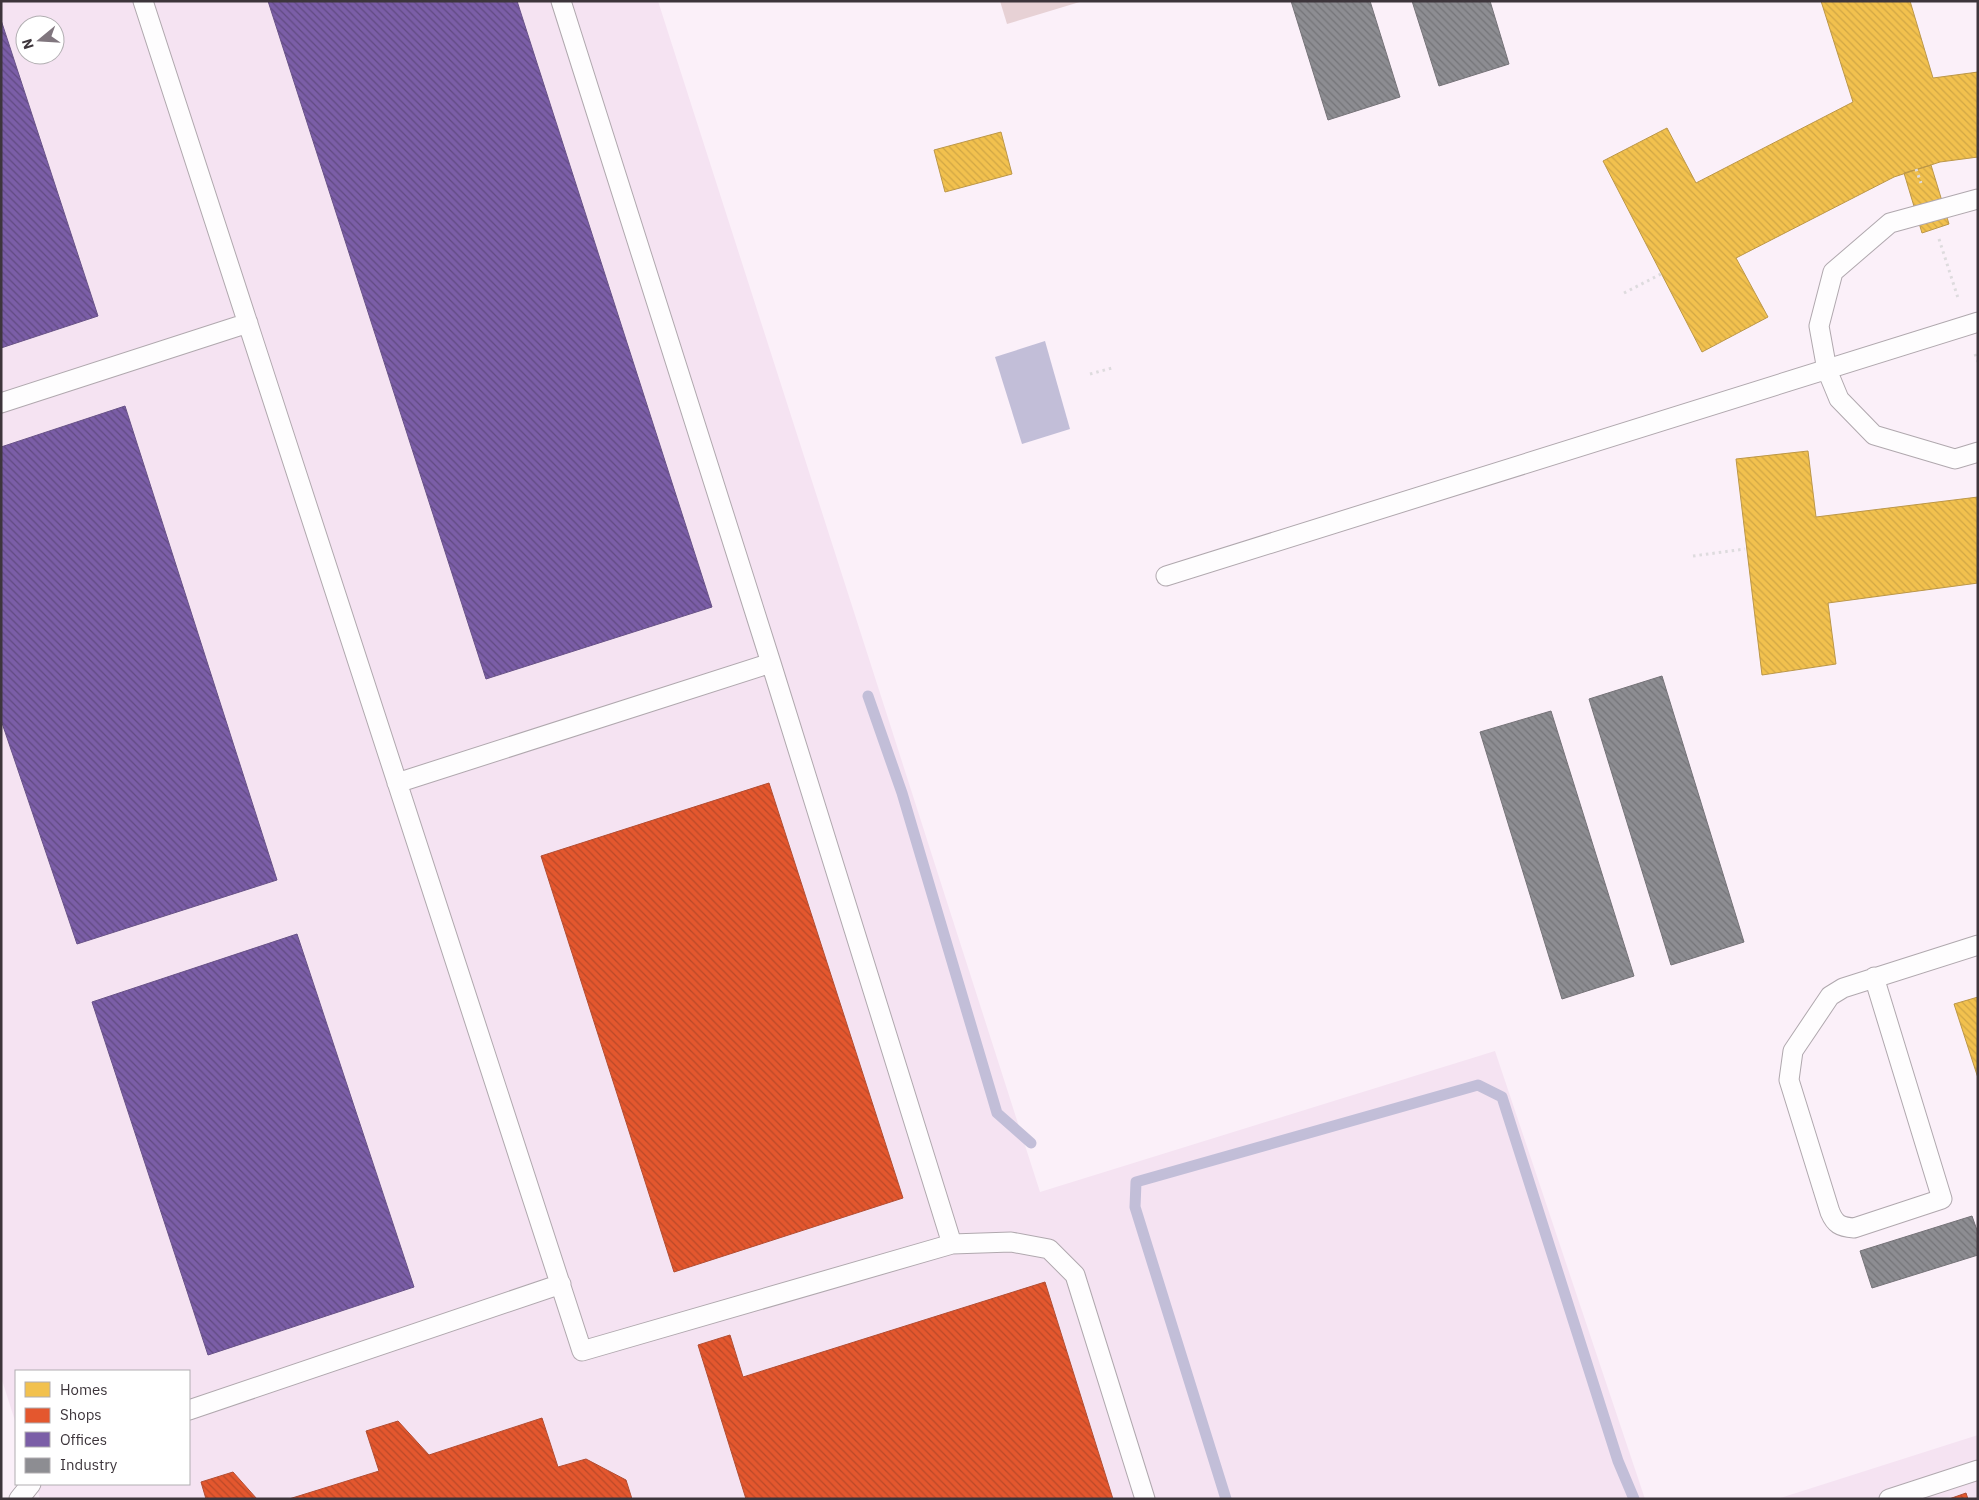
<svg xmlns="http://www.w3.org/2000/svg" width="1979" height="1500" viewBox="0 0 1979 1500" font-family="'IBM Plex Sans',sans-serif">
<defs>
<pattern id="homes-back-hatch" width="6" height="6" patternUnits="userSpaceOnUse" patternTransform="scale(1.25)"><rect width="6" height="6" fill="#f2c14e"/><path d="M-1 5l2 2M0 0l6 6M5-1l2 2" fill="none" stroke="#d0a645"/></pattern>
<pattern id="shops-back-hatch" width="6" height="6" patternUnits="userSpaceOnUse" patternTransform="scale(1.25)"><rect width="6" height="6" fill="#e4572e"/><path d="M-1 5l2 2M0 0l6 6M5-1l2 2" fill="none" stroke="#ba4928"/></pattern>
<pattern id="offices-back-hatch" width="6" height="6" patternUnits="userSpaceOnUse" patternTransform="scale(1.25)"><rect width="6" height="6" fill="#7b5ea7"/><path d="M-1 5l2 2M0 0l6 6M5-1l2 2" fill="none" stroke="#614a82"/></pattern>
<pattern id="industry-back-hatch" width="6" height="6" patternUnits="userSpaceOnUse" patternTransform="scale(1.25)"><rect width="6" height="6" fill="#8d8d92"/><path d="M-1 5l2 2M0 0l6 6M5-1l2 2" fill="none" stroke="#747478"/></pattern>
</defs>
<rect width="100%" height="100%" fill="#fbf0f9"/>
<path fill="#f5e3f2" fill-rule="evenodd" d="M1 1H658L1040 1192 1495 1051 1645 1499H40L36 1484H189V1371H16V1424L1 1377ZM25 25H55V55H25Z
M1978 1435V1499H1777Z"/>
<path fill="#e7d1d5" d="M1000 1H1083L1007 24Z"/>
<path fill="#c2bed8" d="M1045 341 1070 429 1022 444 995 357Z"/>
<path fill="url(#homes-back-hatch)" stroke="#bc9748" d="M1821 1H1910L1933 78 1978 72V157L1940 162 1894 177 1736 258 1768 317 1702 352 1603 161 1667 128 1696 183 1853 102Z
M1001 132 1012 174 945 192 934 150Z
M1931 165 1949 224 1922 233 1904 173Z
M1808 451 1816 517 1978 497V583L1828 603 1836 664 1762 675 1736 459Z
M1978 997V1078L1954 1004Z"/>
<path fill="url(#shops-back-hatch)" stroke="#b24d32" d="M769 783 903 1198 674 1272 541 856Z
M1045 1282 1113 1499H746L698 1345 730 1335 743 1377Z
M542 1418 558 1467 586 1459 626 1480 632 1499H289L379 1471 366 1431 398 1421 429 1455Z
M233 1472 257 1499H206L201 1482Z
M1966 1493 1968 1499H1949Z"/>
<path fill="url(#offices-back-hatch)" stroke="#685287" d="M268 1H517L712 607 486 679Z
M1 20 98 316 1 348Z
M125 406 277 880 77 944 1 720V447Z
M297 934 414 1287 208 1355 92 1002Z"/>
<path fill="url(#industry-back-hatch)" stroke="#757378" d="M1291 1H1370L1400 97 1328 120Z
M1412 1H1490L1509 64 1439 86Z
M1662 676 1744 942 1671 965 1589 699Z
M1551 711 1634 976 1562 999 1480 732Z
M1972 1216 1978 1233V1255L1872 1288 1860 1251Z"/>
<g fill="none" stroke-linecap="round" stroke-linejoin="round">
<path stroke="#c2bed8" stroke-width="11" d="M868 696 902 793 997 1113 1031 1143
M1226 1499 1135 1207 1136 1182 1478 1085 1502 1097 1618 1461 1634 1499"/>
<defs>
<path id="lane" d="M143 1 582 1351 952 1244 1011 1242 1049 1249 1075 1275 1145 1499
M561 1 771 663 952 1244
M1978 199 1890 223 1833 272 1819 326 1827 370 1839 399 1874 435 1955 459 1978 452
M1 403 248 323
M1166 576 1978 322
M397 783 771 663
M1874 977 1942 1199 1854 1228C1840 1227 1835 1224 1830 1212L1789 1080 1793 1051 1830 996 1843 988 1978 945
M189 1410 561 1284
M19 1499 31 1484
M1889 1499 1978 1470"/>
</defs>
<use href="#lane" stroke="#b0a8ae" stroke-width="21"/>
<path stroke="#dedbde" stroke-width="3" stroke-dasharray="2.5 4" stroke-linecap="butt" d="M1916 169 1921 183
M1939 239 1958 298
M1624 293 1661 274
M1975 354 1978 362
M1090 374 1112 368
M1693 556 1745 549"/>
<use href="#lane" stroke="#fefdfe" stroke-width="19"/>
</g>
<rect width="1979" height="1500" fill="none" stroke="#3d353b" stroke-width="5"/>
<rect x="15" y="1370" width="175" height="115" fill="#ffffff" stroke="#b1aeb1"/>
<rect x="25" y="1382" width="25" height="15" fill="#f2c14e" stroke="#b1aeb1"/>
<text x="60" y="1395" font-size="15" fill="#3d353b">Homes</text>
<rect x="25" y="1408" width="25" height="15" fill="#e4572e" stroke="#b1aeb1"/>
<text x="60" y="1420" font-size="15" fill="#3d353b">Shops</text>
<rect x="25" y="1432" width="25" height="15" fill="#7b5ea7" stroke="#b1aeb1"/>
<text x="60" y="1445" font-size="15" fill="#3d353b">Offices</text>
<rect x="25" y="1458" width="25" height="15" fill="#8d8d92" stroke="#b1aeb1"/>
<text x="60" y="1470" font-size="15" fill="#3d353b">Industry</text>
<g transform="translate(40 40) rotate(252)"><circle r="24" fill="#ffffff" stroke="#b1aeb1"/>
<path d="M0-4L9 19L0 12L-9 19Z" fill="#80767e"/>
<text y="-8" font-size="14" font-weight="bold" text-anchor="middle" fill="#3d353b">N</text>
</g>
</svg>
